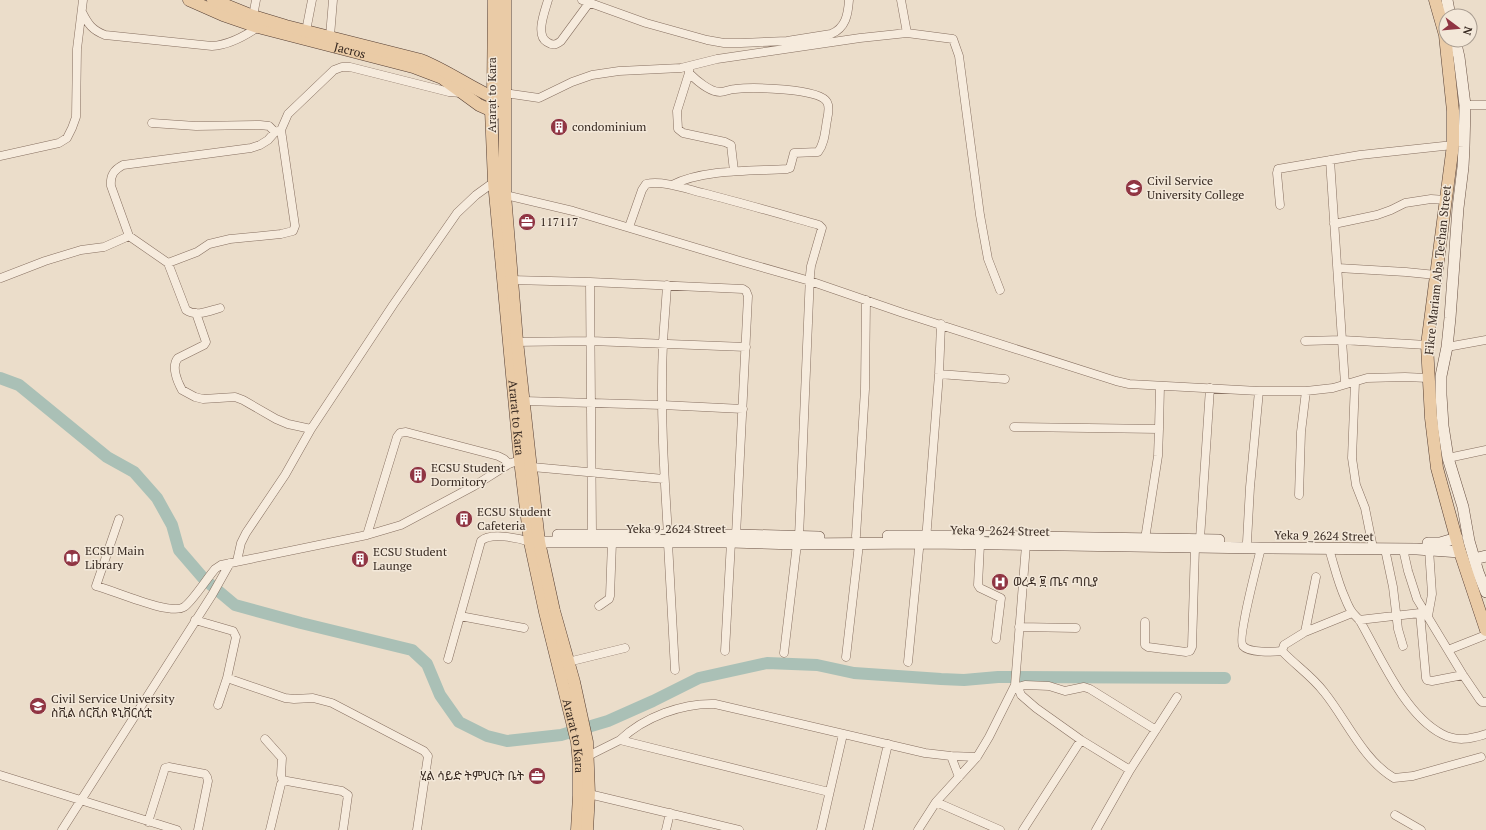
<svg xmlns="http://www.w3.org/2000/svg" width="1486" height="830" viewBox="0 0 1486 830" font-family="'PT Serif','Noto Sans Ethiopic',serif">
<rect width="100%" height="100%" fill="#ebddca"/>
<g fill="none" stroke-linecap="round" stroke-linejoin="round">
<path stroke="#aac0b6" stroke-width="12" d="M0 378 19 385 107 457 134 472 157 498 172 525 179 550 204 579 235 605 301 623 412 650 427 664 440 695 459 722 487 736 507 741 561 735 608 721 653 701 699 678 767 663 817 665 854 673 941 679 964 680 998 677 1225 678"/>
<defs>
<path id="street" d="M548 0C545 11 535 35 547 42 553 46 556 45 561 41L589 3
M582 0 646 23 707 40 724 43H741L787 41 831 34C846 28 848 14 849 0
M901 0 907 33
M82 12C88 24 92 30 105 35L212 46C228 45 245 36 258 27
M253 16 256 0
M306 31 312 0
M330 36 333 0
M689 69V73L677 111 678 129 683 133 725 142 731 145 734 171
M504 93 539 98 572 82 592 75 619 71 681 68 717 59 860 38 907 33 953 39 959 56 980 215 988 259 1000 290
M1465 105H1486
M152 123 196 126 260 125 269 126 275 132
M0 156 59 143 67 138 72 128 76 117 77 49 83 0
M1330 160 1342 340 1427 345
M672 185C703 169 753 171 787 169L790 168 794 153 818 152C825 143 825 131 827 120 828 115 830 107 827 102 819 88 751 87 735 89 730 89 725 92 720 92 710 92 696 80 689 73
M505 195 573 211 740 261 810 281 903 313 1116 381 1129 384 1259 391H1306L1333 388 1367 378 1405 377 1428 378
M1280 205 1277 173 1278 169 1360 155 1453 145
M1334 224 1377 215 1391 210 1405 203 1431 199 1446 200
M629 227 642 190 646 184C662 180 687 189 703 193 742 203 780 214 819 225L822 228 811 266 810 275 799 537
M129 236 111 186C110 175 114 170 123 165L251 148 260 145 268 140 275 132 281 130
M168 263 186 310C196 317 209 311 220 308
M1338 268 1406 272 1436 275
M1 278 45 261 81 250 104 247 129 236 168 263 197 252 209 244 230 239 281 234 293 231 295 226 281 130 288 114 334 70 342 67H350L449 92 461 93
M511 280 590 282 743 289 746 291 748 296 736 535
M590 282 592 534
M667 285C666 304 664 324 663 343 660 407 664 471 668 535
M196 313 206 342 204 345 178 358C171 366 177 381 182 390L195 397 203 399 235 397 243 400 276 419 288 424 311 429
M1305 341 1342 340 1345 384
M513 342 591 341 746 347
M1447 347 1486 340
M939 374 1005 379
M1355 382 1352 458 1356 485 1365 508 1372 543
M524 401 662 405 743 409
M1014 427 1159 429 1160 386
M1448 458 1486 450
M532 467 664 479
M1299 495 1301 432 1306 391
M119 519 96 586C113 590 170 616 184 607 192 602 208 577 215 569L221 565 367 535 401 525 474 486 509 464 520 460
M367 535 397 437 400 433 406 432 498 456 504 459 509 464
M856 536 865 389 866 300
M1145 539 1158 456 1159 429
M1200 539 1210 388
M926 540 939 374 941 324
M1247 542 1250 487 1259 391
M668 543 675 670
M980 544 978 585 980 588 1001 598 996 639
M1261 548C1258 561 1237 639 1243 646 1249 653 1273 652 1282 651L1284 645 1305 632 1352 613
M1329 549C1334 565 1338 583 1345 598 1347 603 1349 608 1352 612 1354 615 1358 618 1360 621 1380 656 1405 715 1442 734 1457 742 1470 739 1486 734
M1385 549 1393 587 1398 629 1403 646
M1403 549 1408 571 1417 599 1463 675 1480 700 1482 702H1486
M237 561 241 543 246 533 285 475 311 429 393 305 457 213 476 195 494 182
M599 606 609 599 610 596 612 542
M1420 613 1426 678 1427 680 1432 681 1463 675
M460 616 524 628
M1428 616 1432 594 1429 549
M195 620 233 631 236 637 227 678 285 698 294 699 313 698 332 703 424 751 428 756 417 830
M1359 620 1420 613 1423 611
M1145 622V645L1148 647 1186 652 1190 651 1192 647 1195 547
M1019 627 1076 628
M1305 632 1316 577
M1448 650 1486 635
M725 651 731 542
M1282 651C1295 665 1312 676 1324 692 1346 719 1363 760 1394 778L1413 776 1481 757
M784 653 797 544
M846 657 859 544
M448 659 481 541C490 532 519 538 530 542
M568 662 625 648
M908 662 920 539
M1015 685 1018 687 1025 685 1049 686 1065 691 1084 687 1090 689 1156 730
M1018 687 1021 695 1036 708 1081 740 1130 770
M218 705 227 678
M265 739 282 758 281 775 283 782
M620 740C644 717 682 703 715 704L925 753 951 756 977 757
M588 756 620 740 829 792
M951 756 959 777
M0 775 177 830
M589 794 739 830
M936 802 1000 830
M1395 815 1421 830
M148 822 165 768 169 767 205 774 207 777 208 781 198 830
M62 830 212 595 230 563
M270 830 281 784 283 782 287 781 342 791 348 795 343 830
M666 830 670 813
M821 830 843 734
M868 830 888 744
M918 830 936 802 977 757 989 737 1015 685 1026 545
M1023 830 1081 740
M1096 830 1130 770 1177 697"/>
<path id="secondary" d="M1447 0 1450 16
M1455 40 1459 57 1465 105 1464 147 1463 167 1458 208 1450 318 1447 347 1441 376V395L1443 426 1448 458 1463 507 1469 541 1478 572 1486 592
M558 535H736L819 537
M888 536H977L1219 540
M531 542H731L797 544 926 543 1261 548 1417 549 1460 552
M1428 543H1440L1457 538
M1474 559 1486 556"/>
<g id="primary">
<path id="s1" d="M189 0 223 15 258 27 413 67 442 78 479 105 497 113"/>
<path d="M213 0 253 16 286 26 421 60C449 71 472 89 499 100"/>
<path id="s2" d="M494 0 493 97 491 110 494 182 520 460 530 542 545 612 577 742 579 764V796L577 830"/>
<path d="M505 0V195L517 341 539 542 554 611 574 682 587 742 589 794 587 830"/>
<path d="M1435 0 1445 35 1453 111V145L1427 345 1431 418 1437 468 1460 552 1486 630"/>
</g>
</defs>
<use href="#street" stroke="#866f60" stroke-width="9"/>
<use href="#secondary" stroke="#685043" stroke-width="12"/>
<use href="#primary" stroke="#553e33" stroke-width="13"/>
<use href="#street" stroke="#f6ebdd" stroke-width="8"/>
<use href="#secondary" stroke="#f6ebdd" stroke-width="11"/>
<use href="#primary" stroke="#eacba6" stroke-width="12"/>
</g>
<defs>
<symbol id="building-disc" viewBox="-11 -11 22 22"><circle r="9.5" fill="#903543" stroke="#f3e8d9"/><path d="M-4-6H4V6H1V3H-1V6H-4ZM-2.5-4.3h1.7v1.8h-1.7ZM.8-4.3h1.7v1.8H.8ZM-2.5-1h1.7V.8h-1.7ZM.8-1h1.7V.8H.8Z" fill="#fff"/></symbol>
<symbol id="university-disc" viewBox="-11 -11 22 22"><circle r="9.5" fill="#903543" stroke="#f3e8d9"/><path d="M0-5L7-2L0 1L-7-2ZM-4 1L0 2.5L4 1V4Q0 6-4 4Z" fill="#fff"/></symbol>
<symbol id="office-disc" viewBox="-11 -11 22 22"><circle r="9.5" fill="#903543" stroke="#f3e8d9"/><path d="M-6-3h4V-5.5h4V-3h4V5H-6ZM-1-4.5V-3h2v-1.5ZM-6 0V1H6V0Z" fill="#fff"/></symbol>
<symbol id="library-disc" viewBox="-11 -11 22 22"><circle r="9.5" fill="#903543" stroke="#f3e8d9"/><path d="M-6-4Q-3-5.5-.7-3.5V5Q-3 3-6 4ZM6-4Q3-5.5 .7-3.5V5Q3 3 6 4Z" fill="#fff"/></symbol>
<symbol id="hospital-disc" viewBox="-11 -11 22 22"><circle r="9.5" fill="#903543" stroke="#f3e8d9"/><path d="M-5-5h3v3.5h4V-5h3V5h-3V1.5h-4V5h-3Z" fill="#fff"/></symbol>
<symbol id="school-disc" viewBox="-11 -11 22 22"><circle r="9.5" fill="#903543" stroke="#f3e8d9"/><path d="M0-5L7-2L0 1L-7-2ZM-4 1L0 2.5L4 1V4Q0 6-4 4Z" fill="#fff"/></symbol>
</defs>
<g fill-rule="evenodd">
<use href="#building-disc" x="549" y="117" width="20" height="20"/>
<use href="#university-disc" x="1124" y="178" width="20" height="20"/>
<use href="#office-disc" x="517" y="212" width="20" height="20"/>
<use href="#building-disc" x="408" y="465" width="20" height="20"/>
<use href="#building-disc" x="454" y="509" width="20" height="20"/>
<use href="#library-disc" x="62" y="548" width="20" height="20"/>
<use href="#building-disc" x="350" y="549" width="20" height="20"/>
<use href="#hospital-disc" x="990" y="572" width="20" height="20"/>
<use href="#school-disc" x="28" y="696" width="20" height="20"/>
<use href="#office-disc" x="527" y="766" width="20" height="20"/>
</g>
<g text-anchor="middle" stroke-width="3" stroke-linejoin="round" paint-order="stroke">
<g font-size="12" fill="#382a22" stroke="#f3e8d9">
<text dy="4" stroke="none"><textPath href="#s1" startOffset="169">Jacros</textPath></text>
<text transform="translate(492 95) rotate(-90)" y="4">Ararat to Kara</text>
<text transform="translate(1438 270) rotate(-84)" y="4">Fikre Mariam Aba Techan Street</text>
<text dy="4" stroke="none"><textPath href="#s2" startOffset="419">Ararat to Kara</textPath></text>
<text x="676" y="533">Yeka 9_2624 Street</text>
<text transform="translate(1000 531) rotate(1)" y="4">Yeka 9_2624 Street</text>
<text transform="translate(1324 536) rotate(1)" y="4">Yeka 9_2624 Street</text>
<text dy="4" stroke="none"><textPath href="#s2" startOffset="743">Ararat to Kara</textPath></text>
</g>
<g font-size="12" fill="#382a22" stroke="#f3e8d9" text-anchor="start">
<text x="572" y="131">condominium</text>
<text x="1147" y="185">Civil Service<tspan x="1147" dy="14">University College</tspan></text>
<text x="540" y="226">117117</text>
<text x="431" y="472">ECSU Student<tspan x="431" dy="14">Dormitory</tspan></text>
<text x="477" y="516">ECSU Student<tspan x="477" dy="14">Cafeteria</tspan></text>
<text x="85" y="555">ECSU Main<tspan x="85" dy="14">Library</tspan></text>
<text x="373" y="556">ECSU Student<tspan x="373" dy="14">Launge</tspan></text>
<text x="1013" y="586">ወረዳ ፱ ጤና ጣቢያ</text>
<text x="51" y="703">Civil Service University<tspan x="51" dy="14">ስቪል ሰርቪስ ዩኒቨርሲቲ</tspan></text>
<text x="524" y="780" text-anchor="end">ሂል ሳይድ ትምህርት ቤት</text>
</g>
</g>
<g transform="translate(1458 28) rotate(106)"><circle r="19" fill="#f3e8d9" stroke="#a89c90"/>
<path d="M0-3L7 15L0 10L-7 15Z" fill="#903543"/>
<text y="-6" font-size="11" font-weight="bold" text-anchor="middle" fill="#382a22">N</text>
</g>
</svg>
